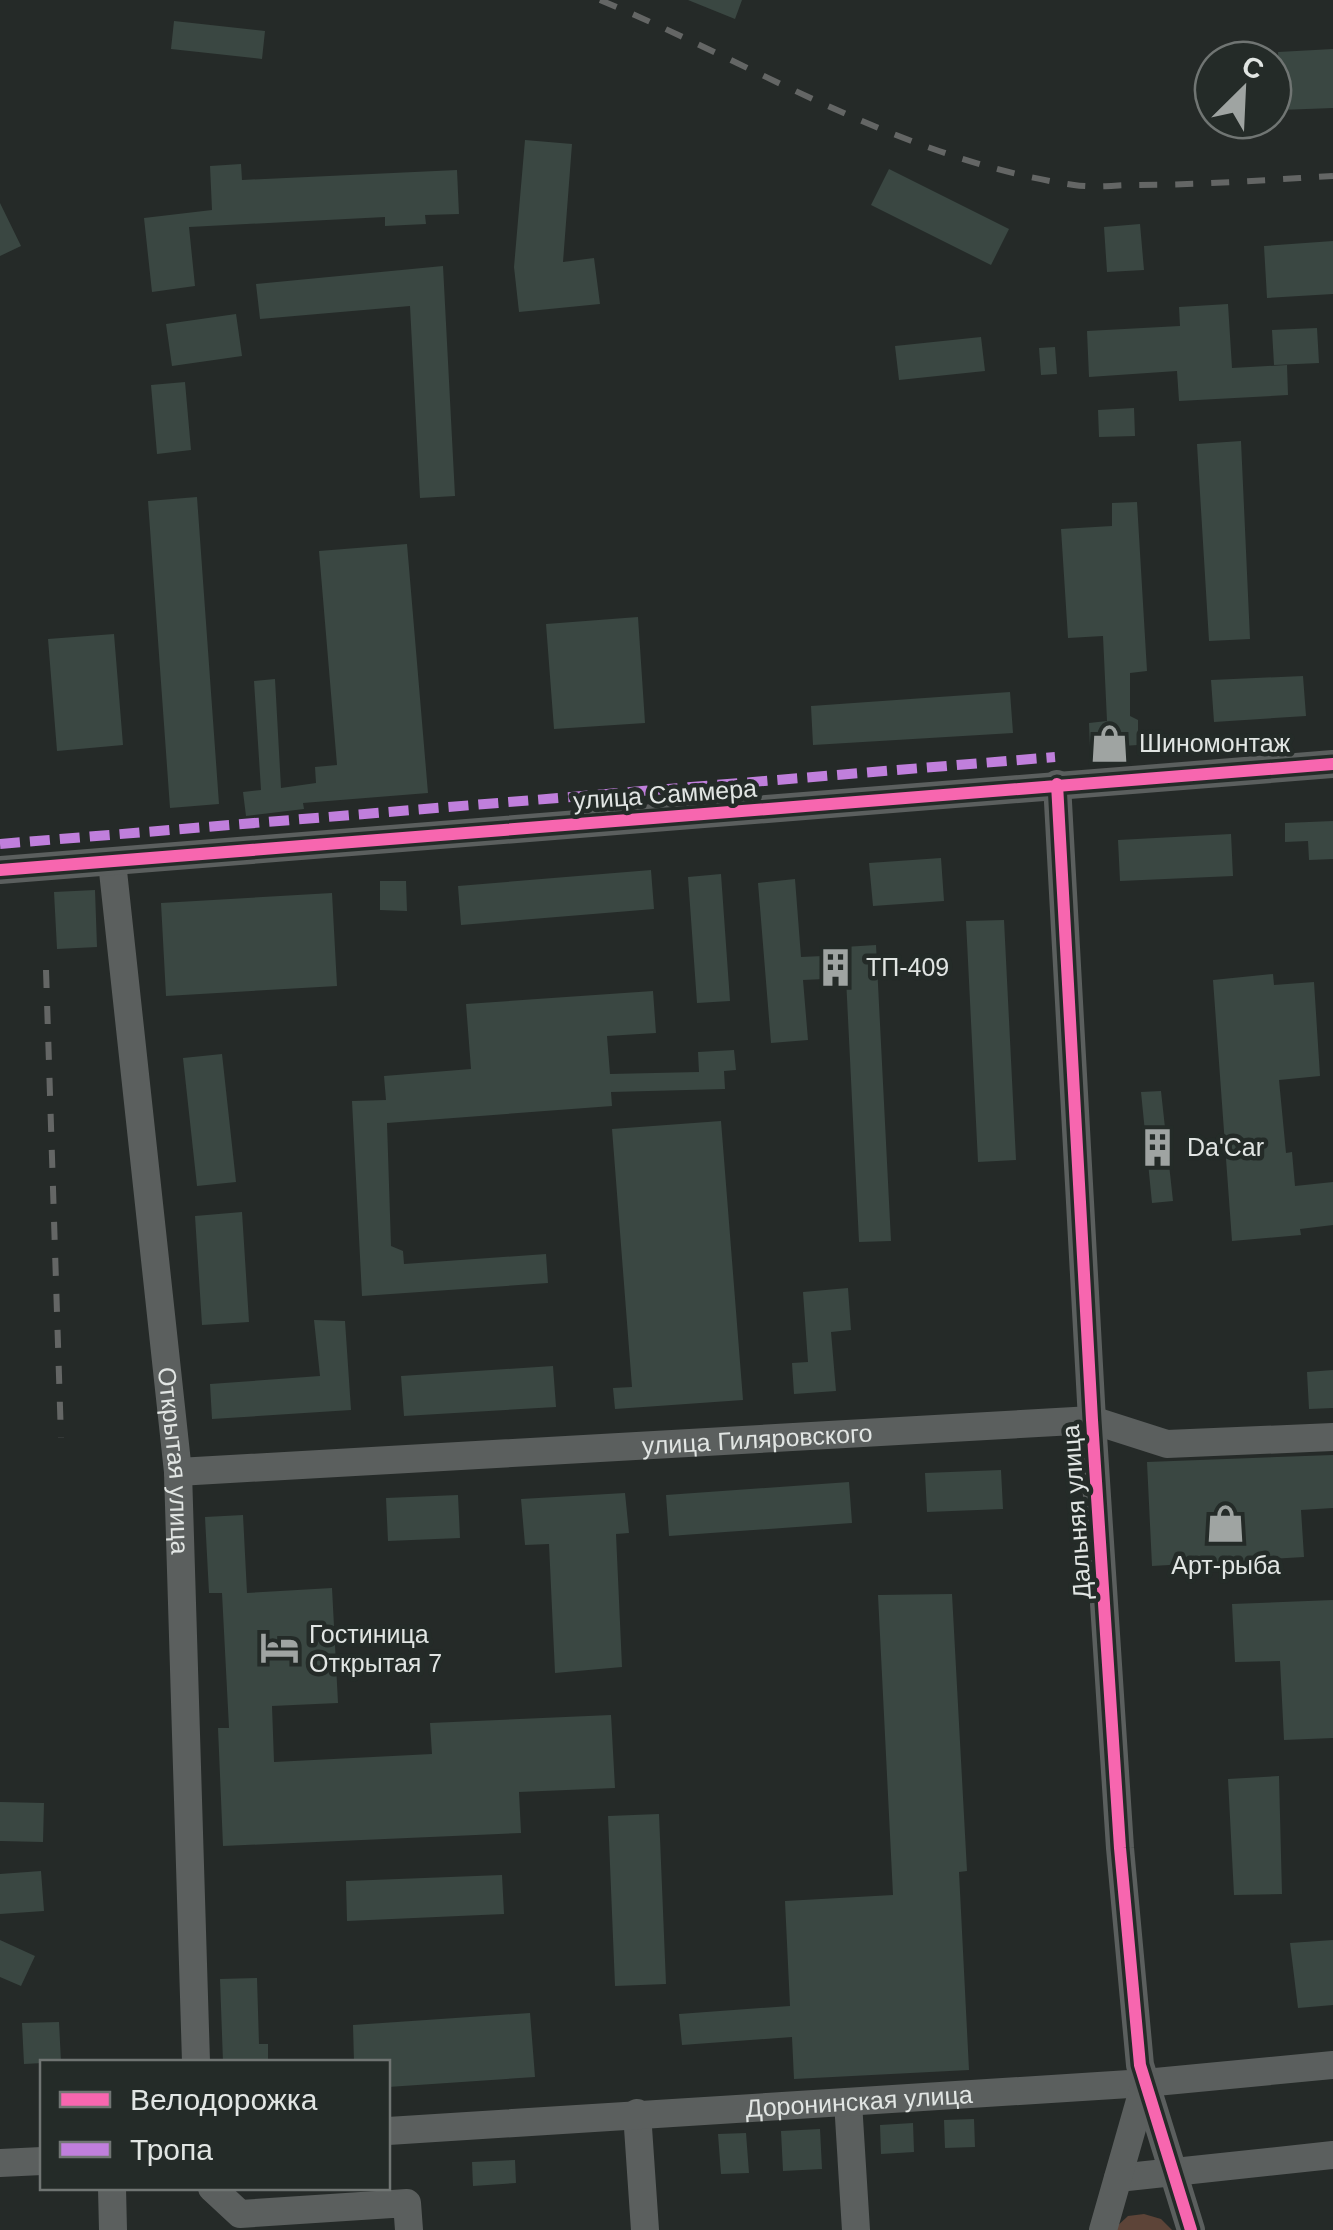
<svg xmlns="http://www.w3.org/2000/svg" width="1333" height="2230" viewBox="0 0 1333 2230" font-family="Helvetica,sans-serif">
<rect width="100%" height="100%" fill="#252a28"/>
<path fill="#5d4438" d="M1144 2214 1161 2219 1172 2230H1113L1128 2216Z"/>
<path fill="#3a4742" d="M688 0H742L735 19Z
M174 21 265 31 262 59 171 49Z
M1333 49V108L1280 110 1278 52Z
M525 140 572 144 563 262 594 258 600 304 519 312 514 267Z
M241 164 242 180 457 170 459 214 425 215 426 224 385 226V217L189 227 195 286 152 292 144 218 212 210 210 166Z
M889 169 1009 229 991 265 871 205Z
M0 203 21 246 0 256Z
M1140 224 1144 270 1107 272 1104 227Z
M1333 241V294L1267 298 1264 246Z
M443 266 455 496 420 498 410 306 260 319 256 284Z
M1228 304 1232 368 1287 365 1288 395 1179 401 1177 371 1089 377 1087 331 1180 326 1179 307Z
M236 314 242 356 172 366 166 324Z
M1317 328 1319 363 1274 365 1272 330Z
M981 337 985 371 899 380 895 346Z
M1055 347 1057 374 1041 375 1039 348Z
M185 382 191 450 157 454 151 385Z
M1134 408 1135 436 1099 437 1098 410Z
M1241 441 1250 639 1209 641 1197 444Z
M197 497 219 804 170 808 148 501Z
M1137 502 1147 671 1130 673V716L1138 720V745L1090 748 1089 723 1107 721 1103 636 1068 638 1061 529 1112 526V503Z
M407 544 428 793 303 803 304 809 246 816 243 792 261 790 254 681 275 679 281 788 316 783 315 767 337 765 319 551Z
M638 617 645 723 554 729 546 624Z
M114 634 123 745 57 751 48 639Z
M1303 676 1306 716 1214 722 1211 680Z
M1010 692 1013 733 813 745 811 706Z
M1333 821V859L1309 860 1308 841 1285 842V823Z
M1231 834 1233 876 1120 881 1118 840Z
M941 858 944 901 873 906 869 863Z
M651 870 654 909 461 925 458 886Z
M721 874 730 1001 697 1003 688 877Z
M795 879 801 957 844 955V947L876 945 891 1241 859 1242 846 978 803 980 808 1040 771 1043 758 883Z
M380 881H406L407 911 380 910Z
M95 890 97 947 57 949 54 892Z
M332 893 337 986 166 996 161 903Z
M1004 920 1016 1160 978 1162 966 921Z
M1273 974 1274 985 1314 982 1320 1076 1279 1080 1286 1153 1292 1152 1295 1186 1333 1182V1225L1300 1229 1301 1235 1232 1241 1213 980Z
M653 991 656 1033 607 1036 610 1074 699 1072 698 1052 734 1050 736 1070 724 1071 725 1089 611 1092 612 1106 387 1123 391 1246 403 1251 404 1264 546 1254 548 1283 362 1296 352 1101 386 1100 384 1076 471 1069 466 1004Z
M222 1054 236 1182 197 1186 183 1058Z
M1161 1091 1173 1201 1152 1203 1141 1092Z
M721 1121 743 1400 615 1409 613 1388 632 1387 612 1129Z
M242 1212 249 1322 202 1325 195 1216Z
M848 1288 851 1330 831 1332 836 1391 794 1394 792 1363 808 1362 803 1292Z
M314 1320 345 1321 351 1410 212 1419 210 1384 320 1376Z
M553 1366 556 1407 404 1416 401 1376Z
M1333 1370V1408L1309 1409 1307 1372Z
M1333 1455V1508L1301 1510 1304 1557 1152 1566 1147 1462Z
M1001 1470 1003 1509 927 1512 925 1473Z
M849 1482 852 1523 669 1536 666 1495Z
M625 1493 629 1533 616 1534 622 1667 555 1673 549 1544 525 1545 521 1499Z
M458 1495 460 1538 388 1541 386 1498Z
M243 1515 247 1593 332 1588 338 1703 272 1706 274 1762 432 1754 430 1723 611 1715 615 1788 519 1792 521 1833 223 1846 218 1728H229L222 1593H209L205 1517Z
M952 1594 967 1871 959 1872 969 2070 794 2079 792 2037 682 2045 679 2014 790 2006 785 1901 893 1895 878 1595Z
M1333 1600V1738L1284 1740 1280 1661 1235 1662 1232 1604Z
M1279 1776 1282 1894 1234 1895 1228 1779Z
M0 1802 44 1803 43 1842 0 1841Z
M659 1814 666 1984 615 1986 608 1816Z
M41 1871 44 1911 0 1914V1874Z
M502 1875 504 1914 347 1921 346 1881Z
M0 1940 35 1956 21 1986 0 1977Z
M1333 1940V2005L1298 2008 1290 1943Z
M257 1978 259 2044H268V2062H223L220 1979Z
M530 2013 535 2077 388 2087V2062H354L353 2025Z
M59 2022 61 2062 24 2064 22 2023Z
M974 2119 975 2147 945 2148 944 2120Z
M913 2123 914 2152 881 2154 880 2125Z
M820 2129 822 2169 783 2171 781 2131Z
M746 2133 749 2173 721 2174 718 2134Z
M515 2160 516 2183 473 2186 472 2162Z"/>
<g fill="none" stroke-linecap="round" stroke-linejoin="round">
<g stroke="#5b5f5e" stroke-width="28">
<path d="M1057 784 1092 1420 1120 1848 1140 2065 1191 2230"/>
<path id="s1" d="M112 862 178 1472 196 2062"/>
<path d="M0 870 1333 764"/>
<path id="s2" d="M178 1472 1092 1420 1167 1444 1333 1437"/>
<path d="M848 2102 856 2230"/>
<path d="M637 2113 645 2230"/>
<path id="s3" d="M388 2131 1145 2083 1333 2065"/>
<path d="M0 2163 42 2161"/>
<path d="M1118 2178 1333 2155"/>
<path d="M112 2188 113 2230"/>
<path d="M212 2188 240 2214 407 2203 409 2230"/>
<path d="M1103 2230 1145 2083"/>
</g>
<path stroke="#646665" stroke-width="6" stroke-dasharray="18 18" stroke-linecap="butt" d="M600 0C756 65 903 160 1074 185 1094 188 1115 185 1135 185 1201 185 1267 180 1333 176
M46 970 61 1438"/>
<path stroke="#c07fdc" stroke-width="10" stroke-dasharray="20 10" stroke-linecap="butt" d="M0 844 1055 757"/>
<defs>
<path id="cycleway" d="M1057 784 1092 1420 1120 1848 1140 2065 1191 2230
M0 870 1333 764"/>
</defs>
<use href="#cycleway" stroke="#242b28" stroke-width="19"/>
<use href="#cycleway" stroke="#f766af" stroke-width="12"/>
</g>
<defs>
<symbol id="shop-bare" viewBox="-9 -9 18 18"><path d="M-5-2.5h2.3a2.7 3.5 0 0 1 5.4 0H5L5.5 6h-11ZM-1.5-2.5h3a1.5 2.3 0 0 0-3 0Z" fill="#9fa4a2" stroke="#242b28" stroke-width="2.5" paint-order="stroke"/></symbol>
<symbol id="building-bare" viewBox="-9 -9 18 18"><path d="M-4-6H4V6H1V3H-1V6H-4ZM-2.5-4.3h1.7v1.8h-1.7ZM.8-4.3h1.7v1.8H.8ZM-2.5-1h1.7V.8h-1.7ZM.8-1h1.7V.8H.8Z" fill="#9fa4a2" stroke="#242b28" stroke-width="2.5" paint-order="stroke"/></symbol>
<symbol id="hotel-bare" viewBox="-9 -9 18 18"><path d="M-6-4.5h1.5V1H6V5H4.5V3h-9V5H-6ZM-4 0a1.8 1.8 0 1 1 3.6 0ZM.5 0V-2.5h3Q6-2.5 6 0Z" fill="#9fa4a2" stroke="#242b28" stroke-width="2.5" paint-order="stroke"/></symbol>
</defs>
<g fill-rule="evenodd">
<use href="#shop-bare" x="1082" y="716" width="55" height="55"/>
<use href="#building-bare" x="808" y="940" width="55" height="55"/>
<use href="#building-bare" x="1130" y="1120" width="55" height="55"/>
<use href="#shop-bare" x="1198" y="1496" width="55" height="55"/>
<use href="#hotel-bare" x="252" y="1620" width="55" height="55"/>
</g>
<g text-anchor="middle" stroke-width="9" stroke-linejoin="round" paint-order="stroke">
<g font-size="25" fill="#e1e5e3" stroke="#242b28" text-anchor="start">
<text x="1139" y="752">Шиномонтаж</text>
<text x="866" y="976">ТП-409</text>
<text x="1187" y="1156">Da'Car</text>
<text x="1226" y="1574" text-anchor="middle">Арт-рыба</text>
<text x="309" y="1643">Гостиница<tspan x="309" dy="29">Открытая 7</tspan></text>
</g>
<g font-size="25" fill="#e1e5e3" stroke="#242b28">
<text transform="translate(665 794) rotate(-4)" y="9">улица Саммера</text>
<text dy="9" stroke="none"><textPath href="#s2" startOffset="580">улица Гиляровского</textPath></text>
<text dy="9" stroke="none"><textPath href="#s1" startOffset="602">Открытая улица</textPath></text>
<text transform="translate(1076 1512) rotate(-94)" y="9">Дальняя улица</text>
<text dy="9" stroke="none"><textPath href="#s3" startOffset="472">Доронинская улица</textPath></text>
</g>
</g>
<rect x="40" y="2060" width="350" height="130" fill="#242b28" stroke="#707573" stroke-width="2.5"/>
<rect x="60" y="2092" width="50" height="15" fill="#f766af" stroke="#707573" stroke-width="2.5"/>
<text x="130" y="2110" font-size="30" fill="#e1e5e3">Велодорожка</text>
<rect x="60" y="2142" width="50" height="15" fill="#c07fdc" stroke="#707573" stroke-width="2.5"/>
<text x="130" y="2160" font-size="30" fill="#e1e5e3">Тропа</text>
<g transform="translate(1243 90) rotate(24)"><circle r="48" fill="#242b28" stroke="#707573" stroke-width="2.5"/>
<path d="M0-8L18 38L0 25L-18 38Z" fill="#9fa4a2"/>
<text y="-15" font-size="28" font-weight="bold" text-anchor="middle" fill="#e1e5e3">С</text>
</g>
</svg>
